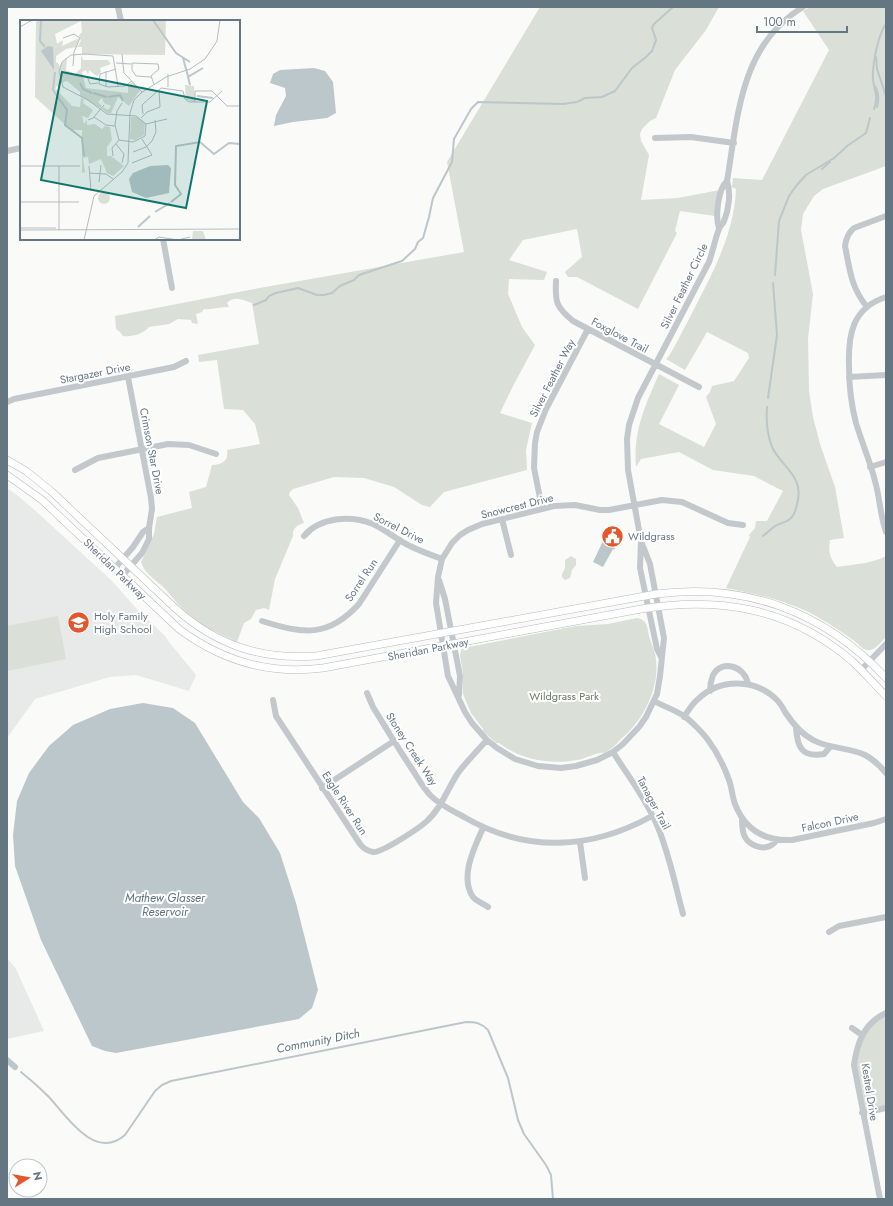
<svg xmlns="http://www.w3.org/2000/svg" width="893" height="1206" viewBox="0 0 893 1206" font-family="Jost,sans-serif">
<rect width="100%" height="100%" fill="#fafaf8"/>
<path fill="#e8e9e9" d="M7 488 17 495 39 514 112 581 135 607 165 636 169 642 196 675 189 691 136 675 110 677 35 699 7 738Z
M7 958 16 969 44 1031 7 1039Z"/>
<path fill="#dadfd7" d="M540 7H719L706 30 675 70 656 118 650 121 642 129 640 134 641 141 649 155 641 200 678 198 720 190 715 216 680 211 675 231 677 233 638 309 577 277H568L565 272 582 257 577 229 523 240 509 260 547 272 544 280 509 279 508 294 522 327 535 345 513 386 500 413 532 423 526 450 527 470 444 492 430 507 422 505 394 487 364 478 334 477 293 489 290 492 289 495 298 508 304 523C297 525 292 529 293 536L275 579 269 610 264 608 256 610 251 619 244 623 237 642C218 633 197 624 182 608 174 601 169 592 161 585 154 579 143 571 141 562L154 534 157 517 192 508 189 492 206 487 212 465C222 465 229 461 227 450L260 444 255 424 243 410 224 409 217 360 199 362 198 355 259 344 252 303C244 300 234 295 227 303L229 307C220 307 212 310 204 309L202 312 196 314 198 324 192 323 191 320 178 319 169 324 149 327C143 334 132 337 123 336L120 332 116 329 115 316 249 290 464 252 447 162Z
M810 7H886V166L823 189 814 196 803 214 801 230 813 294 808 339 809 391 813 417 820 444 835 487 844 538 830 540C828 551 830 559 837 567 854 564 871 564 886 556V637C881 642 875 651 867 650 862 649 860 646 857 643 844 633 830 624 816 616 788 601 757 594 726 588L750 537 749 535 755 528 756 521H767L783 491 754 476 713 470 679 452 641 459 636 467C633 431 645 406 659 374L679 385 659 424 704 447 716 424 706 397 710 392 712 386 734 381 749 358 748 353 707 332 685 370 666 359 669 356C676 345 681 333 688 321 709 279 734 238 736 189L732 187 733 178 762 180 829 50 803 11Z
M571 556 576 559V565L572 570 570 578 565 580 562 577V574L565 568V560Z
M58 616 66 659 7 671V626Z
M637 618C649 620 647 630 650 639 652 646 656 653 656 660 659 683 648 710 633 727 629 732 624 736 620 740 616 745 611 749 606 752 602 754 605 752 600 753 592 754 585 759 577 760 550 765 521 760 499 743H496L483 731V729L471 713 463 694V674L460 655 461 650 464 648 576 626 608 624Z
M886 1013V1108L862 1113 855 1054 864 1032Z"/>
<path fill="#bbc7cb" d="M314 68 325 71 333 82 336 113 327 118 293 122 274 126 276 115 286 96 285 88 270 83 273 74 280 70Z
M603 541 615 548 614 550 613 549 603 567 593 562Z
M143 703 173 708 195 723 243 802 259 818 280 853 296 903 318 990 312 1008 299 1019 116 1053 105 1051 92 1046 41 940 15 866 13 835 17 801 29 773 49 746 73 725 110 709Z"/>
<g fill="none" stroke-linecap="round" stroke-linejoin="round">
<path stroke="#bbc7cb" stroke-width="2" d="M876 57 877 69 886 96
M875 86C879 93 879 100 877 107
M874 109C879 96 874 91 873 79 872 66 878 34 886 24
M833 159 847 146 866 133 870 118
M822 169 830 162
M775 275 779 221 789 196 796 186 806 175 834 158
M254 305 266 300 269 296 276 293 298 288 317 295H324L332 293 340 286 354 280 359 275 402 261 415 249 418 242 423 238 429 217 433 198 452 162 454 139 471 109 478 102 563 104 577 102 585 98 602 97 615 91 632 68 646 57 652 51 656 40 652 28 654 24 673 7
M768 398 777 335 773 283
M763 536C767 533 771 529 775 526 780 523 788 522 791 518 795 514 796 509 797 504 805 476 782 468 772 447 767 434 766 420 767 407
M21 1072C31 1080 40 1088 49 1097 67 1117 95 1161 125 1135L155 1091 162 1085 171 1081 466 1022C476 1022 481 1023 488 1030L508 1078 518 1120 524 1134 546 1165 551 1175 553 1199"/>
<path stroke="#bbc7cb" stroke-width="6" d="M7 1060 15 1067"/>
<defs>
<path id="major" d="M7 460 26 471 51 491 175 608C216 645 261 660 316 656L656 594C745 582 825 612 886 678
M7 475 42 500 179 629C222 661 270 675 323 668L641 609C719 596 790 608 852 661 864 672 875 685 886 696"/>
</defs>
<use href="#major" stroke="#b5babe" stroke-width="8"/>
<path stroke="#c3c8cc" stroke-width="6" d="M118 7 121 21
M655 138 691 137 734 143
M7 151 21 148
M719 228C715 217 718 189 727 181
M163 239 172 288
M556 281C555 302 556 307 573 321L699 387
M886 297C852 308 848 335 849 366 849 385 851 404 856 423 862 443 870 461 875 481 880 498 880 515 886 532
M867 307C851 287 850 271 845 246 846 238 848 233 854 228L886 216
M849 377 886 375
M7 402 14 399 174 367 186 361
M870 467 886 462
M75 470 98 458 168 444 189 445 216 454
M542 508 534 468 535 443 537 432 546 409 588 329
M502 519 511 555
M304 536C320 517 350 515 373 524 386 530 397 540 410 546 420 551 431 555 442 559
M641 541 650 564 664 638 660 676 657 694 646 717 639 727 623 744 613 752 597 760 576 766 561 768 538 766 515 759 497 748 487 740 472 723 465 712 448 676 436 603 438 577 442 559 452 543 460 535 468 530 482 524 554 506 575 505 600 510H609L662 500 682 502 728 523 743 525
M114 569 133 547 143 532 149 528
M122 576 142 553 149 539V528L152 509 151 498 128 377
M439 580 445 599 460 676 459 695
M262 621C303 634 328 638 359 604L400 540
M661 657 657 649 640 568 641 541 628 470 627 439 629 425 638 398 709 262C713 251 715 239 719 229 720 226 723 224 724 221 729 209 731 193 727 181 738 116 740 45 803 7
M861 670 886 644
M710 691C710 686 711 680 713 675 722 659 745 666 748 684
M367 693 373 707C386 728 398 748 412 769 418 778 423 788 431 796 440 805 453 811 464 817 526 853 591 850 652 816
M273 700 276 716 360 844C363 848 368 851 373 852 382 853 421 827 428 820 442 807 448 788 458 773 467 761 477 751 487 740
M654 701C663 706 675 710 684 716 691 721 703 733 708 740 717 752 724 766 729 780 732 788 732 796 735 804 745 830 765 841 792 840L874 823 886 819
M684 717C688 711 692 704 697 700 719 678 755 678 777 700 780 703 783 708 785 712 793 724 801 734 813 740 829 749 849 747 865 755 873 759 880 766 886 773
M796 727C797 746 801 758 824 754L830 747
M613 752C628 776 646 799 657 825 669 853 675 884 683 914
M322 788 394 741
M742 818C742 824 742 832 745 837 749 845 762 850 770 846 773 845 775 842 777 840
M483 828C475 846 459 877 473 897 476 901 484 904 488 907
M580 842 585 878
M829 932 839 926 886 917
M852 1028 862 1035
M862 1113 886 1108
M880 1199 854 1065C857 1043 864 1023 886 1013"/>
<use href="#major" stroke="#fff" stroke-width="7"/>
</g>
<defs>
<symbol id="civic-disc" viewBox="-11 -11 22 22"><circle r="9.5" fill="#e4572e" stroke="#fff"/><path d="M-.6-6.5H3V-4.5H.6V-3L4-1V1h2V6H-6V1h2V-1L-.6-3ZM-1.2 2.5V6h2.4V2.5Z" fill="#fff"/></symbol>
<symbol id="school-disc" viewBox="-11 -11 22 22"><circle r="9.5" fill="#e4572e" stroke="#fff"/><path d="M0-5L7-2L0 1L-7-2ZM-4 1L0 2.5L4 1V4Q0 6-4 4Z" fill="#fff"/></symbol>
</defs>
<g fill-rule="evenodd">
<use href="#civic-disc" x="600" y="524" width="25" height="25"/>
<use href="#school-disc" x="66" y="610" width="25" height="25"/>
</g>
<g text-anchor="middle" stroke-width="4" stroke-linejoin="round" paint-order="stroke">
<g font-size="11" fill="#657683" stroke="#fff">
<text transform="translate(684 286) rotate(-64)" y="4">Silver Feather Circle</text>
<text transform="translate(620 335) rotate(28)" y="4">Foxglove Trail</text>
<text transform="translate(95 373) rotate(-11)" y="4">Stargazer Drive</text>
<text transform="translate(552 378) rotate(-63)" y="4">Silver Feather Way</text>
<text transform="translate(152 451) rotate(79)" y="4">Crimson Star Drive</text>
<text transform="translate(517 506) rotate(-14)" y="4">Snowcrest Drive</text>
<text transform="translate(399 528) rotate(27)" y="4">Sorrel Drive</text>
<text transform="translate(115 569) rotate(44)" y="4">Sheridan Parkway</text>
<text transform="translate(361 580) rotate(-56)" y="4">Sorrel Run</text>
<text transform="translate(428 649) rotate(-11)" y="4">Sheridan Parkway</text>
<text transform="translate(412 749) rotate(57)" y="4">Stoney Creek Way</text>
<text transform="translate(345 803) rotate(57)" y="4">Eagle River Run</text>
<text transform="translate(654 803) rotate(62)" y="4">Tanager Trail</text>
<text transform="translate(830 822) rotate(-12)" y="4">Falcon Drive</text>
<text transform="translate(870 1092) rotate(81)" y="4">Kestrel Drive</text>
</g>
<g font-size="11" fill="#657683" stroke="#fff" text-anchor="start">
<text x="628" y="540">Wildgrass</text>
<text x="94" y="620">Holy Family<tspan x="94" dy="13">High School</tspan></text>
</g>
<g font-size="11" fill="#687a64" stroke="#fff">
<text x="564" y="700">Wildgrass Park</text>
</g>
<g font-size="12" font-style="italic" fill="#60757c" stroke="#fff">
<text x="165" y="902">Mathew Glasser<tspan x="165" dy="14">Reservoir</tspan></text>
<text transform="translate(318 1041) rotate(-11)" y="4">Community Ditch</text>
</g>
</g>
<g transform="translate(20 20)">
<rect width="220" height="220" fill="#fafaf8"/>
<path d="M20 0H146L145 35 62 34V27H57L61 21 59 15 62 12 61 1 35 14 37 24 43 20 42 26 59 18 56 27 46 29 36 36V42L39 44 40 64 35 68 52 86 60 87 61 78 64 79 63 83 73 90 68 98 62 96 64 104 67 100V105L75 104 82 109 85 106 90 107 92 120 87 127V136H91L104 146 93 156 87 153 81 139 69 144 68 137 63 138 65 152 62 153V110H51L15 77 16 2ZM61 35 63 40H88L91 44 80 48 81 52 77 56 69 50 68 55 66 50 62 52 66 68 108 73V65L113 62 120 70 109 86 98 77 91 93H87L82 89 83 87 88 90 91 86 84 83 82 78 78 82 82 86 80 88 60 76V72L47 61 41 63 39 47 47 37 46 50 55 54 61 48ZM165 65 174 66 175 82 166 80ZM111 97H118L125 103 124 115 115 120 110 119ZM78 178a6 6 0 1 1 12 0a6 6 0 1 1-12 0ZM173 211H183L186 220H172Z" fill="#dadfd7"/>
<path d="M28 26 33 27 34 50 21 31ZM148 145 151 148 149 173 126 178 112 172 109 159 113 153 130 146Z" fill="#bbc7cb"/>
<path fill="none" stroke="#bbc7cb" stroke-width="2" d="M21 0 20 21 25 27M133 0 156 33 170 42M163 38 168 56M35 52 33 70 47 90 45 105 62 118 64 136M60 63 63 69 72 73M170 65 168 57 183 48M73 73 87 77M177 76 193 78M88 77 100 75 103 81M151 182 161 174 155 165 156 126 180 122 194 134 209 123 220 124M135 192 150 183M118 207 130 196"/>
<path fill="none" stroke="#b5bdc2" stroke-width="1" d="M0 7 12 0M43 18 54 14 60 18 54 32 53 46M64 34 93 36 98 66M65 34 51 35 42 42 39 52 43 67 68 80 87 94 116 96M102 34 104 53 122 72M96 43 111 44M96 49 80 54 79 64 88 67 105 66 112 61M86 51V67M148 54V67M67 56 70 64 78 63M131 57 116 56 112 50V43L138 44 139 49 131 56 134 64M175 82V71H192L207 86H220M102 83 97 91 95 105 99 120 113 122 125 116 126 104 116 96M123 94 122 85 141 68 163 71 165 79 169 82H190L202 71M74 97 86 105 95 106M121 98 127 92 140 87 139 70M68 100 73 98 84 85M126 104 147 99M96 124 104 134 102 143M113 132 126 127 132 121 136 112 135 100M93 136 92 128 99 120M112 143 132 135 122 119M0 146H60M39 146V210M69 146 71 171M69 153 86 154 93 159M79 162 81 145M0 182H59M0 208H36M0 210 220 209M64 220 74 176 102 152 108 143 110 93 114 80 121 73 146 57 170 49 185 39 197 21 200 0M70 220H108M134 220 139 217 158 220 170 217"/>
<path fill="#0f766e" fill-opacity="0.15" stroke="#0f766e" stroke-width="2" d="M42 52 187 81 166 188 21 160Z"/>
<rect width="220" height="220" fill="none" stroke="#657683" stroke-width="2"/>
</g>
<rect width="893" height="1206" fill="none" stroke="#657683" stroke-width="16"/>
<g transform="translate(28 1178) rotate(79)"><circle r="19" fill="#ffffff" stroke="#c1c8cd"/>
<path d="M0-3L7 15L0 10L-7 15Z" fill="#e4572e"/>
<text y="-6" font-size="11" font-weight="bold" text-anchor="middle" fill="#657683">N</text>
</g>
<path d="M757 26v6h90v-6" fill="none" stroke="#657683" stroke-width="2"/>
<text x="763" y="26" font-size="12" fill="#657683" stroke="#ffffff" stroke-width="3" paint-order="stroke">100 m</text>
</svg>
